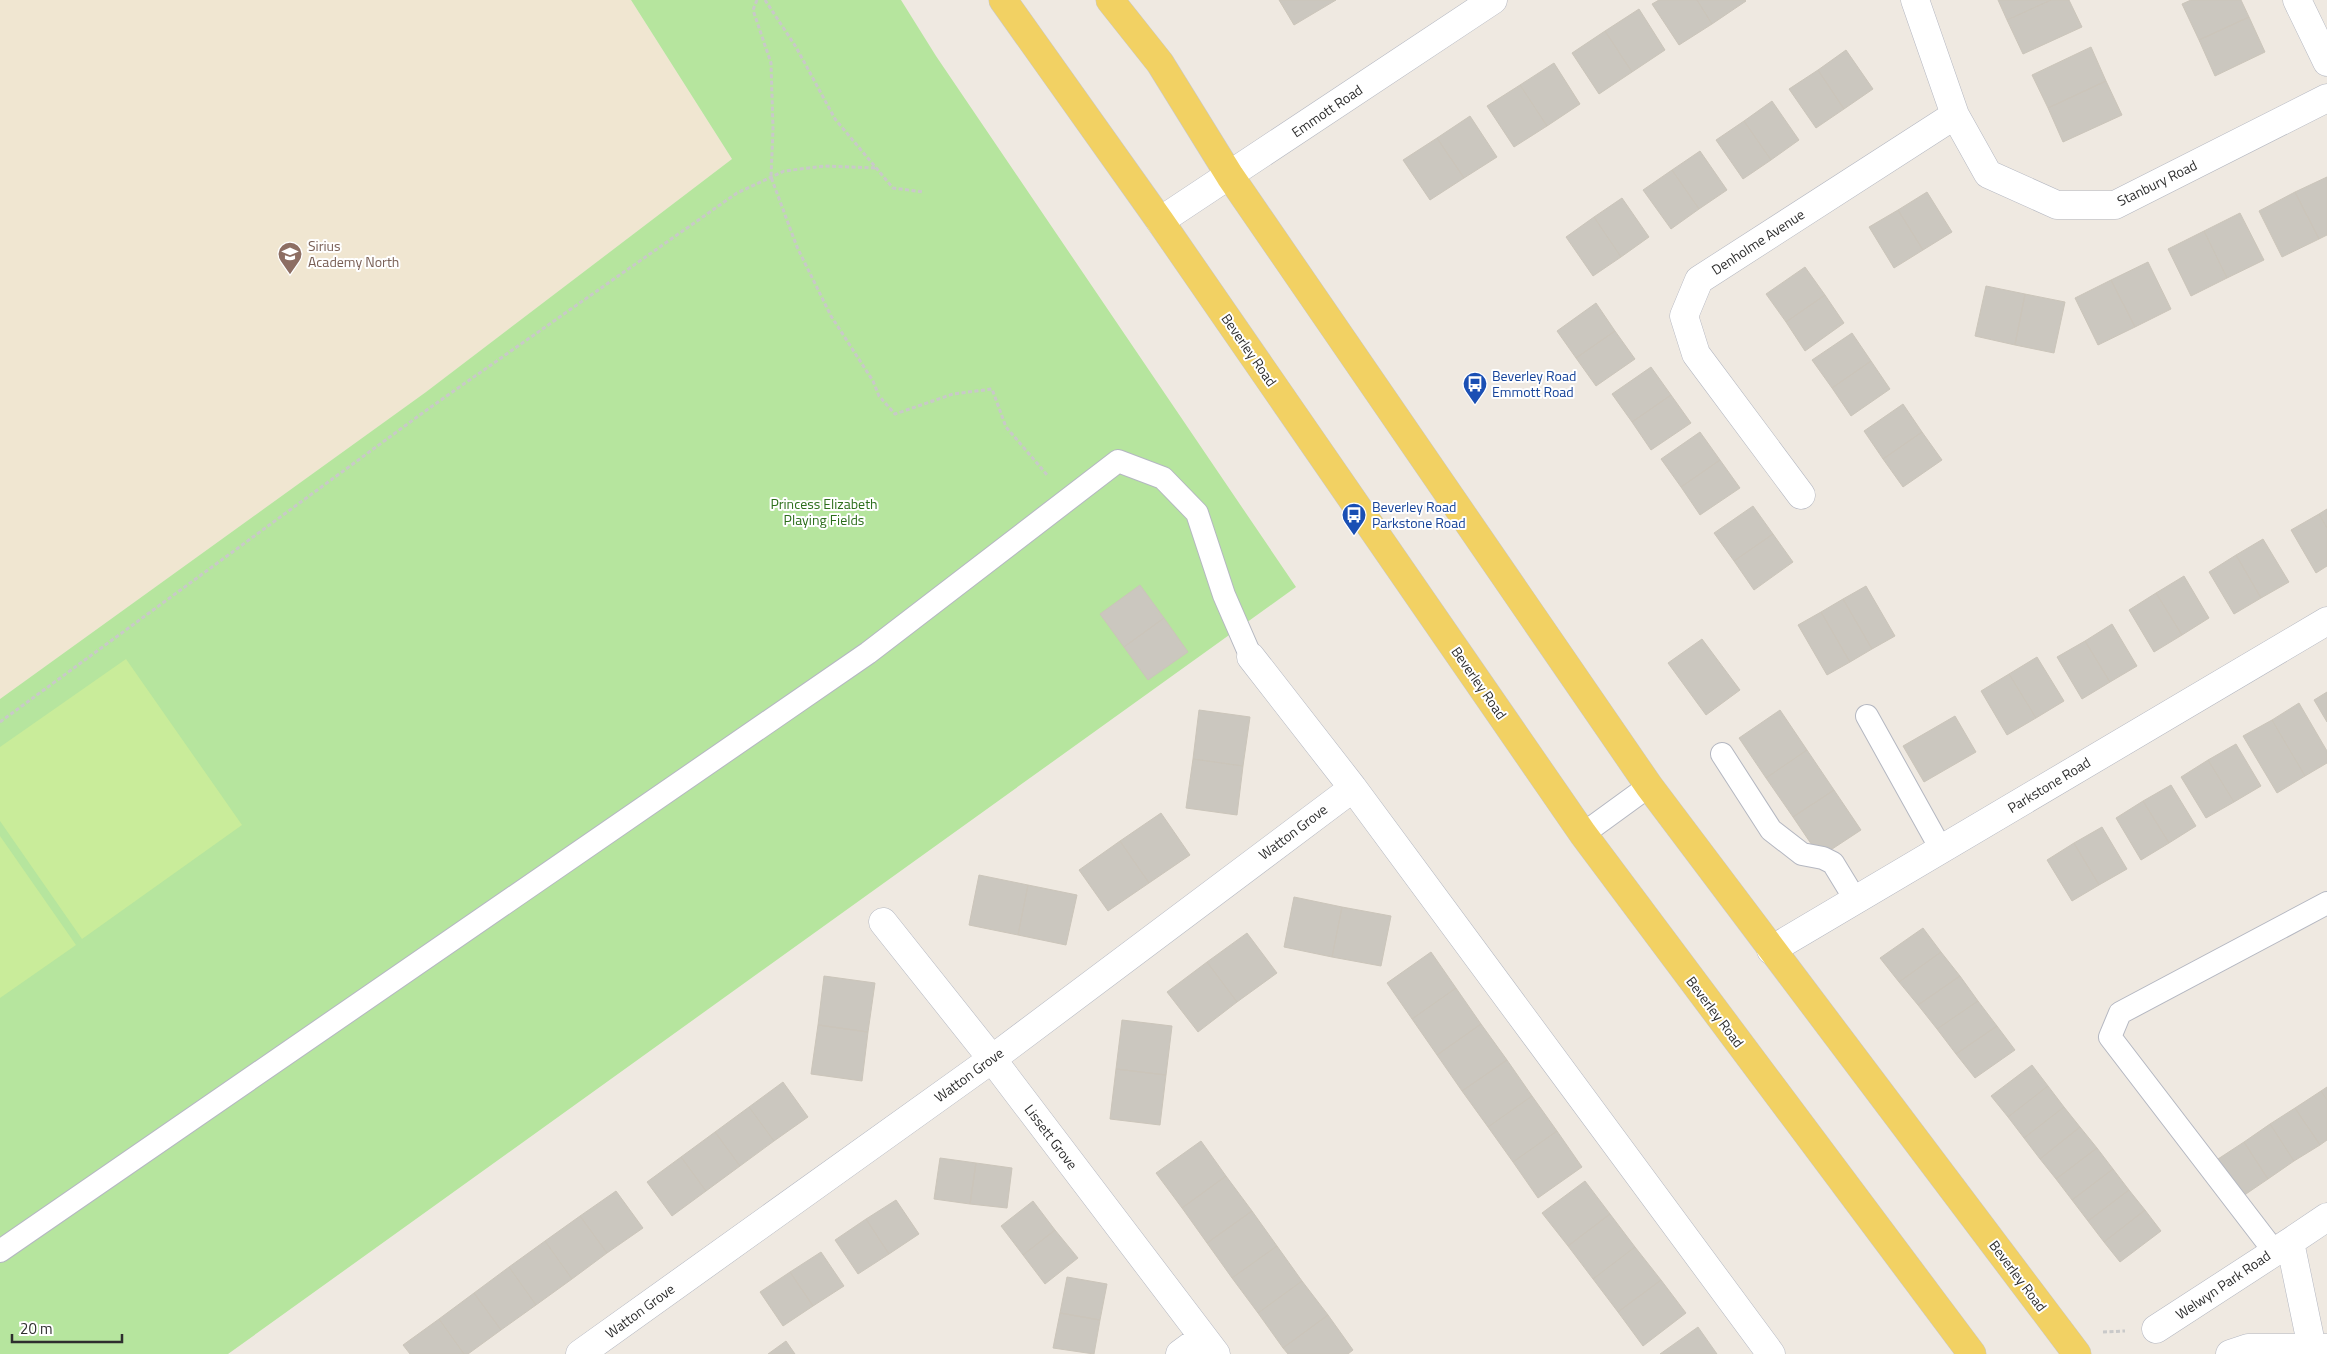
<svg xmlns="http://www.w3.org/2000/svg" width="2327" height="1354" viewBox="0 0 2327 1354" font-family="'Titillium Web',sans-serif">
<rect width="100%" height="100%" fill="#efe9e1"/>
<path fill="#f0e6d1" d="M0 0H631L732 159 426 392 0 699Z"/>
<path fill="#b6e59e" d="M631 0H901L936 56 1296 587 228 1354H0V699L426 392 732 159Z"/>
<path fill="#c9ec9a" d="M126 659 242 825 82 939 0 821V747Z
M0 836 76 945 0 998Z"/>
<path fill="#cbc7bf" stroke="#cbc5ba" d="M1279 0H1336L1294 25Z
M1659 0H1697L1712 24 1679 45 1652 4Z
M1697 0H1745L1746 1 1712 24Z
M1998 0H2051L2007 20Z
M2051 0H2069L2082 27 2023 54 2007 20Z
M2191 0H2241L2249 17 2199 40 2182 4Z
M1639 9 1665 50 1632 72 1605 31Z
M2249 17 2265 52 2215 76 2199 40Z
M1605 31 1632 72 1599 94 1572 53Z
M2091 47 2106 81 2048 108 2032 75Z
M1846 50 1873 89 1844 109 1818 70Z
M1554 63 1580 104 1547 126 1520 85Z
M1818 70 1844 109 1816 128 1789 89Z
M2106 81 2122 115 2063 142 2048 108Z
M1520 85 1547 126 1514 147 1487 106Z
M1772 101 1799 140 1771 160 1744 121Z
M1470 116 1497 157 1464 178 1437 138Z
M1744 121 1771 160 1743 179 1716 140Z
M1437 138 1464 178 1430 200 1403 160Z
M1700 151 1727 190 1699 209 1672 170Z
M1672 170 1699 209 1671 229 1643 190Z
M2327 177V235L2319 239 2295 192Z
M1927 192 1952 232 1923 250 1898 210Z
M2295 192 2319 239 2282 257 2259 211Z
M1622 198 1649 237 1621 257 1594 217Z
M1898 210 1923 250 1894 268 1869 227Z
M2240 213 2264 260 2227 278 2204 231Z
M1594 217 1621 257 1593 276 1566 237Z
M2204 231 2227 278 2191 296 2168 249Z
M2148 262 2171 309 2135 327 2111 280Z
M1805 267 1825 295 1786 322 1766 294Z
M2111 280 2135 327 2098 345 2075 298Z
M1986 286 2025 294 2015 345 1975 336Z
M2025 294 2065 302 2054 353 2015 345Z
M1825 295 1844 323 1805 351 1786 322Z
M1596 303 1615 331 1576 358 1557 331Z
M1615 331 1635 359 1596 386 1576 358Z
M1852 333 1871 361 1832 388 1812 360Z
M1871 361 1890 389 1851 416 1832 388Z
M1651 367 1671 395 1632 422 1612 394Z
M1671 395 1691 423 1651 450 1632 422Z
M1903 404 1922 432 1883 459 1864 431Z
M1700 432 1720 460 1681 487 1661 459Z
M1922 432 1942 460 1903 487 1883 459Z
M1720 460 1740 488 1700 515 1681 487Z
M1753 506 1773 534 1734 561 1714 533Z
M2327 509V528L2319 514Z
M2319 514 2327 528V566L2316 573 2291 530Z
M1773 534 1793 562 1754 590 1734 561Z
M2263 539 2289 582 2261 598 2236 555Z
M2236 555 2261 598 2234 614 2209 572Z
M2184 576 2209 618 2182 635 2156 593Z
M1140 585 1164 618 1124 647 1100 614Z
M1866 586 1895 636 1872 649 1843 599Z
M2156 593 2182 635 2154 652 2129 610Z
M1843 599 1872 649 1850 662 1821 612Z
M1821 612 1850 662 1827 675 1798 625Z
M1164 618 1188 652 1148 680 1124 647Z
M2112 624 2137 666 2110 682 2085 641Z
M1702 639 1740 690 1706 715 1668 663Z
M2085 641 2110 682 2082 699 2057 657Z
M2037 657 2064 701 2036 718 2009 674Z
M2009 674 2036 718 2007 735 1981 691Z
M2327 692V722L2314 700Z
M2299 703 2327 751V763L2305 776 2272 720Z
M1199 710 1250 717 1243 766 1193 759Z
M1780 710 1807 750 1766 778 1739 738Z
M1955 716 1976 752 1924 782 1903 746Z
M2272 720 2305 776 2277 793 2243 736Z
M2236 744 2261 786 2234 802 2208 760Z
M1807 750 1834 790 1793 817 1766 778Z
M1193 759 1243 766 1237 815 1186 808Z
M2208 760 2234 802 2206 818 2181 777Z
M2171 785 2196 826 2169 843 2143 801Z
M1834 790 1861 830 1820 857 1793 817Z
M2143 801 2169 843 2141 860 2116 818Z
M1161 813 1190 855 1149 883 1120 841Z
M2102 827 2127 869 2099 885 2074 843Z
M1120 841 1149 883 1108 911 1079 870Z
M2074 843 2099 885 2072 901 2047 860Z
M979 875 1028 885 1018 935 969 925Z
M1028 885 1077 895 1066 945 1018 935Z
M1294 897 1342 907 1332 957 1284 947Z
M1342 907 1391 916 1381 966 1332 957Z
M1923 928 1941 952 1899 982 1880 958Z
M1247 933 1277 973 1237 1002 1207 962Z
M1431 952 1456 988 1412 1019 1387 983Z
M1941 952 1960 976 1918 1005 1899 982Z
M1207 962 1237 1002 1198 1032 1167 992Z
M824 976 875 983 868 1032 818 1025Z
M1960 976 1978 1001 1937 1029 1918 1005Z
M1456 988 1481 1024 1437 1055 1412 1019Z
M1978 1001 1997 1026 1956 1054 1937 1029Z
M1122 1020 1172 1026 1166 1075 1116 1069Z
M1481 1024 1507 1060 1462 1091 1437 1055Z
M818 1025 868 1032 862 1081 811 1074Z
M1997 1026 2015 1050 1975 1078 1956 1054Z
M1507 1060 1532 1096 1488 1127 1462 1091Z
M2032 1065 2048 1086 2008 1117 1991 1096Z
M1116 1069 1166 1075 1160 1125 1110 1119Z
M783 1082 808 1117 774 1141 749 1107Z
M2048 1086 2064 1107 2024 1138 2008 1117Z
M2327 1087V1100L2321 1091Z
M2321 1091 2327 1100V1140L2320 1145 2295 1108Z
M1532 1096 1557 1131 1513 1162 1488 1127Z
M749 1107 774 1141 740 1166 715 1132Z
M2064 1107 2080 1127 2040 1159 2024 1138Z
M2295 1108 2320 1145 2294 1161 2270 1124Z
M2270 1124 2294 1161 2268 1179 2244 1142Z
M2080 1127 2097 1148 2056 1179 2040 1159Z
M1557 1131 1582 1167 1538 1198 1513 1162Z
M715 1132 740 1166 706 1191 681 1157Z
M1201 1141 1226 1176 1182 1208 1156 1173Z
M2244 1142 2268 1179 2243 1196 2218 1159Z
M2097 1148 2113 1169 2072 1200 2056 1179Z
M681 1157 706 1191 672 1216 647 1182Z
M940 1158 976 1163 970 1204 934 1199Z
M976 1163 1012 1168 1007 1208 970 1204Z
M2113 1169 2129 1190 2088 1221 2072 1200Z
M1226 1176 1252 1211 1207 1243 1182 1208Z
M1585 1181 1610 1214 1568 1246 1542 1213Z
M2129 1190 2145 1210 2104 1242 2088 1221Z
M616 1191 643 1228 607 1253 580 1216Z
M896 1200 919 1234 889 1254 866 1219Z
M1033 1201 1055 1230 1023 1255 1001 1226Z
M2145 1210 2161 1231 2120 1262 2104 1242Z
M1252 1211 1277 1246 1232 1278 1207 1243Z
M1610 1214 1635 1247 1593 1279 1568 1246Z
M580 1216 607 1253 572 1279 545 1241Z
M866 1219 889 1254 858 1274 835 1240Z
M1055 1230 1078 1258 1045 1284 1023 1255Z
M545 1241 572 1279 536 1305 509 1267Z
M1277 1246 1302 1281 1258 1313 1232 1278Z
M1635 1247 1661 1280 1618 1312 1593 1279Z
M821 1252 844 1286 813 1306 790 1272Z
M509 1267 536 1305 501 1330 474 1293Z
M790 1272 813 1306 783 1326 760 1292Z
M1067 1277 1107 1284 1100 1320 1060 1313Z
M1661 1280 1686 1313 1643 1346 1618 1312Z
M1302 1281 1328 1315 1283 1348 1258 1313Z
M474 1293 501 1330 468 1354H464L439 1319Z
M1060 1313 1100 1320 1094 1354 1053 1348Z
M1328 1315 1353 1350 1348 1354H1288L1283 1348Z
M439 1319 464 1354H410L403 1345Z
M1698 1327 1717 1354H1660Z
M786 1341 795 1354H768Z"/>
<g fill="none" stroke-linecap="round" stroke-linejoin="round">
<defs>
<path id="lane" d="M1867 716 1941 849
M1722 754 1771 830 1802 854 1823 858 1833 863 1855 899
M1583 834 1649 786
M0 1251 868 653 1118 461 1163 478 1197 513 1224 595 1251 657
M2274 1251 2110 1037 2120 1013 2327 903"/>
<path id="street" d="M1915 0 1955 115 1988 174 2057 205H2115L2327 98
M2297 0 2327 62
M1160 221 1493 0
M1801 495 1696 354 1684 316 1699 280 1955 115
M1251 657 1353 788 1771 1354
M883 922 992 1059 1216 1354
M1771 950 2327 621
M2156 1329 2290 1242
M2312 1348 2290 1242 2327 1217
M580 1354 992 1059 1353 788
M1180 1354 1203 1337
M2230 1354 2248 1348H2327"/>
<path id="primary" d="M1003 0 1160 221 1583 834 1972 1354
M1110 0 1160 63 1230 176 1649 786 2077 1354"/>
</defs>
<use href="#lane" stroke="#b4b7c1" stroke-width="24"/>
<use href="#street" stroke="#b4b7c1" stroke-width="29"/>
<use href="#primary" stroke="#c9c9c9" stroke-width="29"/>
<path stroke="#c9c9c9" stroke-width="3" stroke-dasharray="4 2.5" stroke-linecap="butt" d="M757 0 753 10 771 63 773 129 771 177 797 247 831 316 873 381 879 396 895 414 953 394 992 389 1006 427 1048 476
M765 0 796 47 835 119 893 188 923 192
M0 722 428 409 737 193 784 171 825 166 876 168
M2103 1332 2125 1331"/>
<use href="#lane" stroke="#fff" stroke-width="22"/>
<use href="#street" stroke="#fff" stroke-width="28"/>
<use href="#primary" stroke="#f2d163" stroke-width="28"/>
</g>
<defs>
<symbol id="school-pin" viewBox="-11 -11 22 30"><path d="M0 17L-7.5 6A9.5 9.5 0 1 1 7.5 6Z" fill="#8d6e63" stroke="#fff"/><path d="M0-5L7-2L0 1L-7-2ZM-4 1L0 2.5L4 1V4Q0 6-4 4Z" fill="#fff"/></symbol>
<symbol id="bus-pin" viewBox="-11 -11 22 30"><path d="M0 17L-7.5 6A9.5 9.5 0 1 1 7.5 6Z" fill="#1a4fb4" stroke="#fff"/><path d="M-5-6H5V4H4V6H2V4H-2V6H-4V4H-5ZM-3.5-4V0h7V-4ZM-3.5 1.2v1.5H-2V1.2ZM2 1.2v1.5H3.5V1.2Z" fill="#fff"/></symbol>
</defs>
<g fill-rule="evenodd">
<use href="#school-pin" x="276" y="240" width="28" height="38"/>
<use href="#bus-pin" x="1461" y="370" width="28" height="38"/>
<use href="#bus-pin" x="1340" y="501" width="28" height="38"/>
</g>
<g text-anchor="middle" stroke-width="4" stroke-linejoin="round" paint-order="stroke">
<g font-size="14" fill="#2e2e2e" stroke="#fff">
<text transform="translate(1327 111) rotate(-34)" y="5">Emmott Road</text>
<text transform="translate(2157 183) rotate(-26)" y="5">Stanbury Road</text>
<text transform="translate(1758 242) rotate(-33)" y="5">Denholme Avenue</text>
<text transform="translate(1249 350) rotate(55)" y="5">Beverley Road</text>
<text transform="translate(1479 683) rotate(55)" y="5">Beverley Road</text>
<text transform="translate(2049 785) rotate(-31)" y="5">Parkstone Road</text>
<text transform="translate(1293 832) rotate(-37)" y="5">Watton Grove</text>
<text transform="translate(1715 1012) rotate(53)" y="5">Beverley Road</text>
<text transform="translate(969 1075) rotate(-36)" y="5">Watton Grove</text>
<text transform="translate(1051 1137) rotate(53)" y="5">Lissett Grove</text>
<text transform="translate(2018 1276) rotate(53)" y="5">Beverley Road</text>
<text transform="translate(2223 1285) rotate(-34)" y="5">Welwyn Park Road</text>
<text transform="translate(640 1311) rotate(-36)" y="5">Watton Grove</text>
</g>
<g font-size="14" fill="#785e54" stroke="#fff" text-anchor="start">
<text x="308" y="251">Sirius<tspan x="308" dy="16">Academy North</tspan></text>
</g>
<g font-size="14" fill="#164399" stroke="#fff" text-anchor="start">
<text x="1492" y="381">Beverley Road<tspan x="1492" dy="16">Emmott Road</tspan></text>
<text x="1372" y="512">Beverley Road<tspan x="1372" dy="16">Parkstone Road</tspan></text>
</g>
<g font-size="14" fill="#2c6e1b" stroke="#fff">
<text x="824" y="509">Princess Elizabeth<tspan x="824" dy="16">Playing Fields</tspan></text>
</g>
</g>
<path d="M12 1334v8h110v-8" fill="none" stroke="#2e2e2e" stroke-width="2.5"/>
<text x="20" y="1334" font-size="15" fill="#2e2e2e" stroke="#ffffff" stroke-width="4" paint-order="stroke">20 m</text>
</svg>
